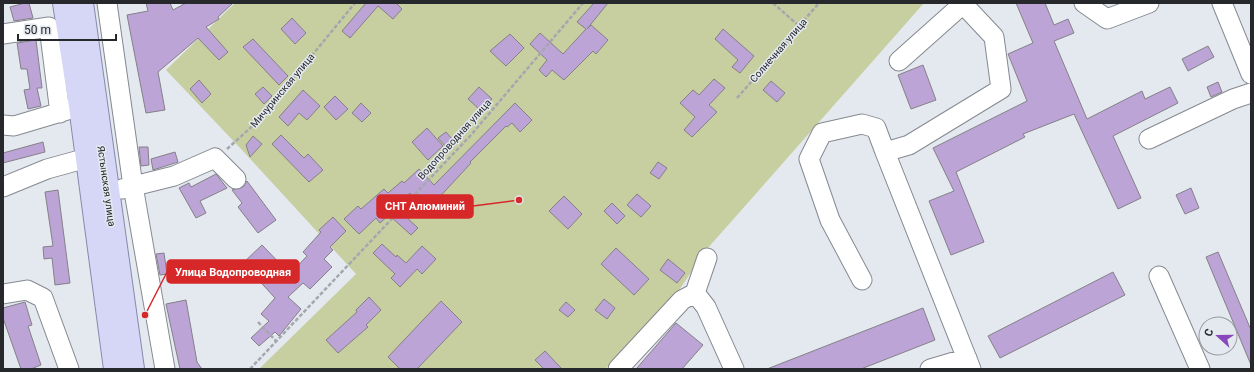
<svg xmlns="http://www.w3.org/2000/svg" width="1254" height="372" viewBox="0 0 1254 372" font-family="Roboto,sans-serif">
<rect width="100%" height="100%" fill="#e4e9f0"/>
<path fill="#c7cea0" d="M235 3H924L707 249 677 293 605 369H259L356 274 242 150 166 70Z"/>
<path fill="#bda4d6" stroke="#848087" d="M25 3H29L33 18 14 21 10 7Z
M146 3H170L173 10 186 3H233L218 17 219 19 206 27 228 52 219 60 198 38 158 72 165 110 146 113 127 15 148 11Z
M366 3H396L402 9 393 19 378 6 350 38 342 31Z
M594 3H608L587 29 591 25 608 40 596 54 593 51 564 80 552 70 546 77 539 70 547 60 530 44 540 33 563 54 586 29 577 22Z
M1016 3H1045L1054 25 1068 19 1074 33 1054 41 1087 119 1142 91 1145 99 1170 87 1178 103 1113 136 1141 198 1118 209 1074 114 1023 134 1025 137 956 172 984 242 951 255 929 201 954 191 933 148 1027 101 1008 54 1033 43Z
M292 18 306 33 295 44 281 29Z
M723 29 754 56 740 73 732 67 738 60 715 39Z
M510 34 524 48 506 66 490 51Z
M253 39 288 76 279 85 243 47Z
M36 40 42 88H37L41 106 28 109 24 90 30 89 27 69H21L17 43Z
M1208 46 1214 57 1188 71 1182 59Z
M923 65 936 100 911 109 898 75Z
M714 79 725 88 709 105 717 112 692 137 684 130 695 117 680 103 693 90 699 95Z
M199 80 211 94 202 103 190 89Z
M771 81 785 93 777 102 763 90Z
M1218 82 1222 92 1211 97 1207 87Z
M263 87 272 96 264 104 255 94Z
M479 87 492 99 480 110 468 99Z
M303 90 320 106 307 120 299 113 288 126 279 117Z
M335 96 348 109 336 120 324 107Z
M361 103 371 113 362 122 352 113Z
M515 103 532 120 520 132 512 123 507 127 506 126 470 162 471 163 434 203 438 207 431 214 410 193 394 206 418 228 411 235 389 215 380 223 376 218 359 234 344 219 358 206 361 209 384 189 388 193 402 181 404 183 419 169 434 185Z
M427 128 443 146 428 160 412 142Z
M446 132 452 139 445 146 438 138Z
M281 135 304 158 308 154 323 170 309 182 272 144Z
M253 136 262 144 250 157 246 145Z
M43 142 45 152 3 163V153Z
M139 147H148L149 165 141 166Z
M175 152 178 162 153 170 151 159Z
M658 162 667 168 659 179 650 173Z
M216 174 227 188 200 201 206 213 196 218 179 188 189 183 191 187Z
M247 181 276 220 258 233 238 207 242 203 232 190 243 187Z
M1191 188 1199 208 1185 214 1176 195Z
M58 190 70 283 55 285 52 258 44 259 43 247 53 246 45 192Z
M637 194 651 206 641 217 627 205Z
M564 196 582 214 568 229 549 211Z
M612 203 625 216 617 224 604 211Z
M333 217 346 231 330 247 333 250 324 259 332 267 310 289 303 283 288 297 301 309 279 336 275 332 259 346 251 338 269 321 261 314 275 298 243 263 262 245 290 274 307 256 303 252 321 232 319 230Z
M382 244 396 257 397 255 406 263 422 246 436 259 422 274 417 269 400 287 391 278 395 274 373 253Z
M616 248 649 279 634 295 601 264Z
M1218 252 1251 330V365L1206 257Z
M164 253 167 274 160 275 156 254Z
M668 259 685 273 677 283 660 270Z
M1113 272 1125 295 1000 358 988 336Z
M369 297 381 310 366 325 368 327 338 353 326 340 357 312 356 310Z
M604 299 615 308 607 319 595 310Z
M186 300 197 362 202 369H180L166 304Z
M441 301 462 322 417 369H400L388 357Z
M25 302 32 325 28 326 41 365 31 369H21L3 318V308Z
M566 302 575 310 568 317 559 310Z
M923 308 935 340 861 369H767Z
M676 323 703 345 682 369H636Z
M545 351 562 369H544L535 360Z"/>
<g fill="none" stroke-linecap="round" stroke-linejoin="round">
<defs>
<path id="minor" d="M107 3 133 186 165 369
M1084 3 1107 19 1149 3
M1222 3 1251 74
M3 34 49 27 60 113
M899 61 963 4 994 37 1001 89 909 145 885 152 971 369
M3 125 14 126 71 109
M1149 139 1233 99 1251 93
M3 187 47 169 87 158
M122 189 174 176 215 158 236 179
M1159 276 1200 369
M862 280 830 220 809 159 822 133 862 124 876 128 885 152
M695 293 707 258
M3 294 27 290 43 298 69 369
M618 369 682 300 695 293 706 307 734 369
M930 369 967 358"/>
<path id="major" d="M64 3 80 106 115 369
M82 3 133 369"/>
</defs>
<use href="#minor" stroke="#858990" stroke-width="21"/>
<use href="#major" stroke="#8789ac" stroke-width="24"/>
<path stroke="#a4a7ad" stroke-width="2.5" stroke-dasharray="4 2" stroke-linecap="butt" d="M773 3 799 26
M737 98 798 29 799 26 819 3
M227 149 258 121 355 3
M258 322 277 342
M250 369 471 135 583 3"/>
<use href="#minor" stroke="#fff" stroke-width="19"/>
<use href="#major" stroke="#d6d7f7" stroke-width="22"/>
</g>
<g text-anchor="middle" stroke-width="3" stroke-linejoin="round" paint-order="stroke">
<g font-size="10" fill="#26282b" stroke="#e4e9f0">
<text transform="translate(778 50) rotate(-49)" y="4">Солнечная улица</text>
<text transform="translate(282 90) rotate(-50)" y="4">Мичуринская улица</text>
<text transform="translate(454 139) rotate(-48)" y="4">Водопроводная улица</text>
<text transform="translate(107 186) rotate(82)" y="4">Ястынская улица</text>
</g>
</g>
<path fill="none" stroke="#d62828" stroke-width="1.5" d="M519 200L473 206M145 315L167 272"/>
<g fill="#d62828" stroke="#e4e9f0" stroke-width="1.5">
<circle cx="519" cy="200" r="4"/>
<circle cx="145" cy="315" r="4"/>
</g>
<g fill="#d62828" stroke="#d62828" stroke-width="1.5">
<rect x="377" y="195" width="96" height="23" rx="4"/>
<rect x="167" y="260" width="132" height="23" rx="4"/>
</g>
<g font-size="11" text-anchor="middle" font-weight="bold" fill="#fff">
<text x="425" y="210">СНТ Алюминий</text>
<text x="233" y="276">Улица Водопроводная</text>
</g>
<rect width="1254" height="372" fill="none" stroke="#26282b" stroke-width="8"/>
<g transform="translate(1218 336) rotate(291)"><circle r="19" fill="#e4e9f0" stroke="#989ca1"/>
<path d="M0-3L7 15L0 10L-7 15Z" fill="#8947bc"/>
<text y="-6" font-size="11" font-weight="bold" text-anchor="middle" fill="#26282b">С</text>
</g>
<path d="M18 34v6h98v-6" fill="none" stroke="#26282b" stroke-width="2"/>
<text x="24" y="34" font-size="12" fill="#26282b" stroke="#e4e9f0" stroke-width="3" paint-order="stroke">50 m</text>
</svg>
